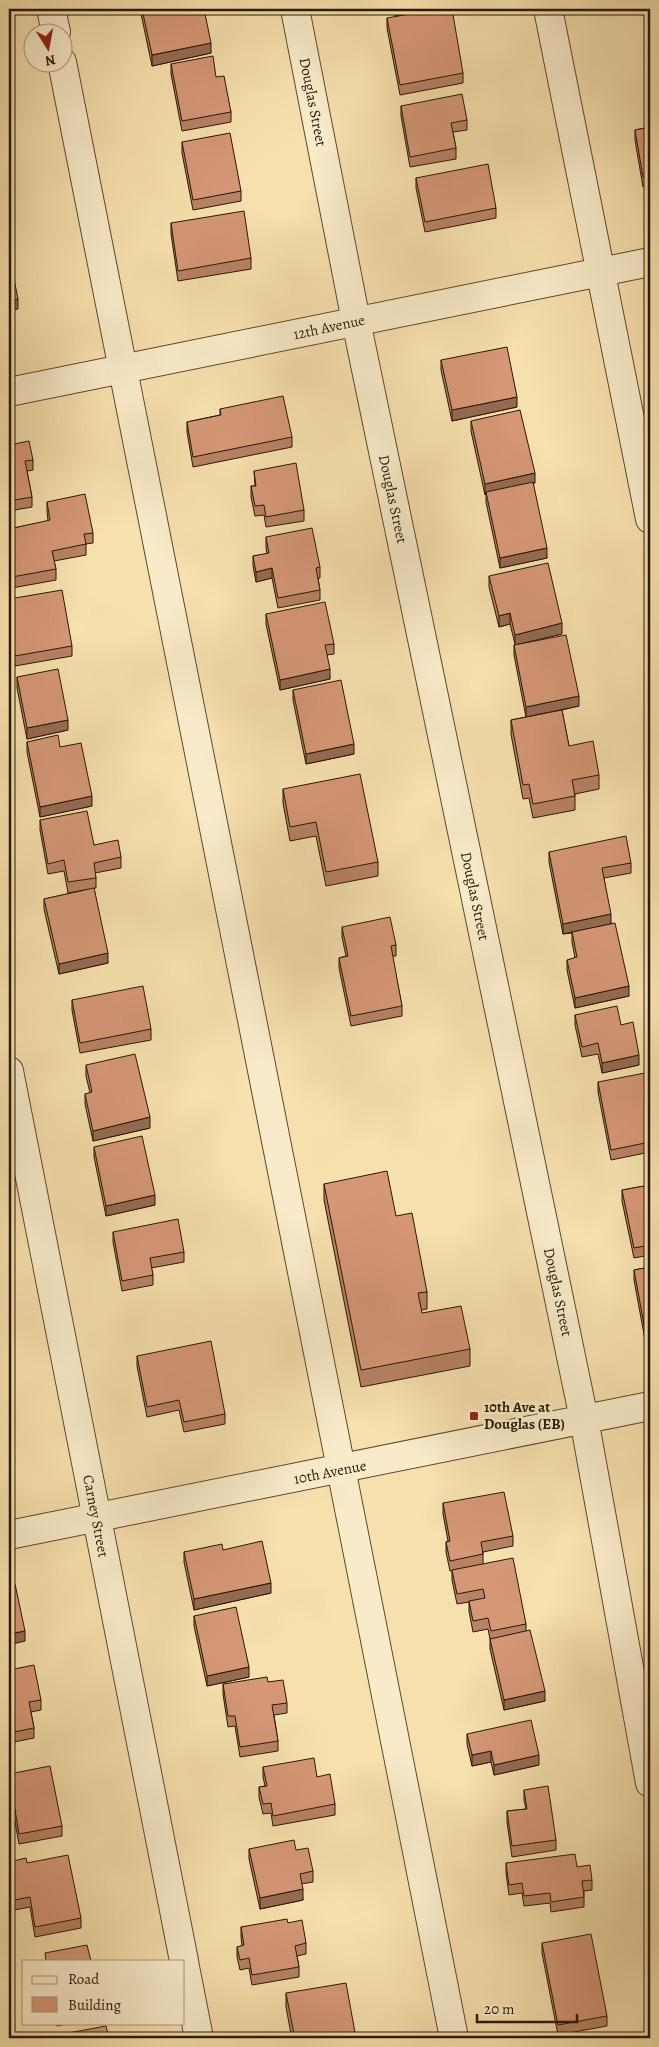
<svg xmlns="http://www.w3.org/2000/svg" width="659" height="2047" viewBox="0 0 659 2047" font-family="Alegreya,serif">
<rect width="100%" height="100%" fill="#f6e0ad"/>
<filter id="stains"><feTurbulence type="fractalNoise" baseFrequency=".004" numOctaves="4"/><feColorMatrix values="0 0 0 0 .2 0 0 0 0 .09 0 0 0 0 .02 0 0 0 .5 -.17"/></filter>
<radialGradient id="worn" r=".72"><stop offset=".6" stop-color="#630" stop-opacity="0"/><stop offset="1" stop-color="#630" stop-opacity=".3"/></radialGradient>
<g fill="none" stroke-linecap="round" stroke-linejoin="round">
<defs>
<path id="minor" d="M51 9 56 32
M295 9 356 321 584 1419 650 1783
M548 9 650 519
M62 62 454 2038
M9 392 650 262
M9 1071 184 1961
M9 1535 650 1406
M184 1962 199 2038"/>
</defs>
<use href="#minor" stroke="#5d492e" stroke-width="30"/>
<use href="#minor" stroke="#f9ebca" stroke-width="28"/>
</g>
<path fill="#b78265" stroke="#2a1703" d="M140 9H204L211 53 152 66Z
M393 9H430L395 16Z
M387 18 463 73V83L400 95 387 28Z
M171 64 216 77 231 112V122L182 131 171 74Z
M401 106 467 120V130L453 132 456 148V159L410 167 401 116Z
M650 127V186L643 187 635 140V130Z
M182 142 241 191V201L193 210 182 153Z
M416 178 496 208V218L425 232 416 188Z
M171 223 251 258V269L178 281 171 234Z
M441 360 517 407 452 421 441 370Z
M220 409 292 437V447L193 467 187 432V422L220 415Z
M471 421 535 483 533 484 547 558 500 568 486 502V494L485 495 471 431Z
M9 445 33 460V470L27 471 32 497V507L9 511Z
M254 471 304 510V521L266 527 264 515 255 516 251 497V486H255Z
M47 502 93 533V543L86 544V555L54 561 56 569V580L12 588 10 579H9V529L48 521 47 512Z
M266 537 320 567V578H318L320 590V600L278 608 272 578 256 582 253 566V556L267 554 266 548Z
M489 576 562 634 526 642 579 706 562 710 569 746 599 775V789L575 794V810L533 818 529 798 523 799 511 734V720L526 717 514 655V645L515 644 510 624 499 627 489 587Z
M9 599 72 646V656L15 666 14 656 9 657Z
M266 614 334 644V654L327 655 330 679 280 690 266 624Z
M17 677 68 730 27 739 17 688Z
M293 690 354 754 306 764 293 700Z
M27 742 60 747 92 806 40 817 27 752Z
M283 789 378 862V876L326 886 316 836 290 841 283 803Z
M40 820 121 857V868L95 873 96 878V888H94L108 963 59 974 44 909V899L85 890 68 893 64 871 48 874 40 830Z
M549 852 631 863V873L604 878 611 923 629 996 575 1008 567 970V960L575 958 572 942V933L563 934 549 862Z
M342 927 396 945V956H392L402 1006V1016L351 1026 339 968V958L346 956 342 937Z
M72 1000 151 1029V1040L80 1053 72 1010Z
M575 1015 621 1025 639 1065 602 1073 598 1054 582 1057 575 1025Z
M86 1065 150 1128 93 1141 85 1104V1094L90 1093 86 1076Z
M598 1082 650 1098V1152L611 1160 598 1092Z
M94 1147 155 1205 106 1216 94 1157Z
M324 1184 396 1216 427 1292V1309L421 1310 422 1313 470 1349V1366L361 1387 324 1200Z
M650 1185V1255L634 1258 622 1201V1190Z
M113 1232 184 1252V1262L151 1268 153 1275V1285L122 1291 113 1242Z
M650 1267V1345H646L634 1280V1270Z
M137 1356 225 1414V1424L184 1432 179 1410 147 1417 137 1366Z
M443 1503 513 1536V1546L483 1552V1564L526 1624V1631L545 1701 504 1710 490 1649V1639L488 1629 473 1632 469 1611V1602L457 1604 452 1580V1571H450L446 1552V1542L448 1541 443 1514Z
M223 1550 271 1593 194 1610 184 1562V1552Z
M194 1616 249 1677 207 1686 194 1626Z
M9 1670 41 1700V1710L31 1712 34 1728V1738L9 1743Z
M268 1682 287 1703V1713L274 1715 278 1741V1751L240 1757 235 1726 228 1727 223 1694V1684Z
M467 1734 539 1765 494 1775 491 1762 472 1766 467 1744Z
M263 1767 317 1777 335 1804V1815L273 1826 271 1813 263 1814 259 1797V1787L265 1786 263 1777Z
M9 1774 62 1826V1836L19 1844 9 1788Z
M524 1790 556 1840V1850L512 1857 507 1822V1811L526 1809 524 1800Z
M249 1849 296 1850 313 1871V1882L301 1884 303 1900 260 1909 249 1859Z
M9 1862 81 1918V1928L35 1937 30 1907 9 1911Z
M506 1863 577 1867 592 1880V1890L584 1891V1907L551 1912 550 1903 524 1906 522 1893 509 1895 506 1873Z
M288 1923 306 1943V1954L297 1956 299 1967V1977L252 1985 249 1968 240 1970 237 1957V1947L242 1946 241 1937V1927Z
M542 1943 607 2016V2026L558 2035 542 1953Z
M286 1993 356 2038 291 2034 286 2007Z
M57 2023H71L57 2026Z"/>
<path fill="#956a53" stroke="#2a1703" d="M211 43V53L152 66V55Z
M18 299V309L9 311V301Z
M517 397V407L452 421V410Z
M535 473V483L486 494V492V494L485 495V484Z
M547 548V558L500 568V558Z
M272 568V578L256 582V572Z
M510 613V624L499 627V616Z
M562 623V634L515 645V635Z
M330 669V679L280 690V680Z
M579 696V706L526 717V707Z
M68 720V730L27 739V728Z
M354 744V754L306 764V754Z
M92 796V806L40 817V807Z
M611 914V924L563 934V924Z
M108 953V963L59 974V964Z
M629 986V996L575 1008V998Z
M639 1055V1065L602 1073V1063Z
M150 1117V1128L93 1141V1131Z
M155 1195V1205L106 1216V1206Z
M271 1583V1593L194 1610V1599Z
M25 1631V1641L9 1645V1634Z
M249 1667V1677L207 1686V1676Z
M545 1691V1701L504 1710V1700Z
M491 1751V1762L472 1766V1755Z
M539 1755V1765L494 1775V1765Z
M303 1889V1900L260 1909V1898Z"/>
<path fill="#d59776" stroke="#2a1703" d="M142 9H204L211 43 152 55Z
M438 9H452L463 73 400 85 387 18Z
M213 56 216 77 224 76 231 112 182 121 171 64Z
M462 94 467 120 451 123 456 148 410 157 401 106Z
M650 127V176L643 177 635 130Z
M230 133 241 191 193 200 182 142Z
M488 164 496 208 425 222 416 178Z
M244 211 251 258 178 271 171 223Z
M9 259H10L18 299 9 301Z
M507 347 517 397 452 410 441 360Z
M283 396 292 437 193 457 187 422 221 415 220 409Z
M520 410 535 473 485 484 471 421Z
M29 441 33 460 25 461 32 497 9 501V445Z
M296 463 304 510 266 517 264 505 255 506 251 486H256L254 471Z
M533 482 547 548 500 558 486 492Z
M85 494 93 533 84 534 86 544 52 551 56 569 12 577 10 569H9V529L50 520 47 502Z
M312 528 320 567 316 568 320 590 278 598 272 568 256 572 253 556 269 553 266 537Z
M548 563 562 623 515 635 510 613 499 616 489 576Z
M62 590 72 646 15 656 14 646 9 647V599Z
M325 602 334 644 325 645 330 669 280 680 266 614Z
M566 635 579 696 526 707 514 645Z
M58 669 68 720 27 728 17 677Z
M341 680 354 744 306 754 293 690Z
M562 710 569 746 593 741 599 775 572 780 575 796 533 804 529 784 523 785 511 720Z
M58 735 60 747 81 743 92 796 40 807 27 742Z
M360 774 378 862 326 872 316 822 290 827 283 789Z
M87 811 94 845 118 840 121 857 94 863 96 878 68 882 64 860 48 864 40 820Z
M626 836 631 863 602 868 611 914 563 924 549 852Z
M94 888 108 953 59 964 44 899Z
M390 917 396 945 391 946 402 1006 351 1016 339 958 348 956 342 927Z
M615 923 629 986 575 998 567 960 577 957 572 932Z
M143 986 151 1029 80 1043 72 1000Z
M617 1006 621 1025 633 1022 639 1055 602 1063 598 1043 582 1047 575 1015Z
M135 1054 150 1117 93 1131 85 1094 92 1092 86 1065Z
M645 1073 650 1098V1142L611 1150 598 1082Z
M142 1136 155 1195 106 1206 94 1147Z
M387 1171 396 1216 412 1213 427 1292 418 1293 422 1313 461 1306 470 1349 361 1370 324 1184Z
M650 1185V1245L634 1248 622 1190Z
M178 1219 184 1252 150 1258 153 1275 122 1281 113 1232Z
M650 1267V1334L646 1335 634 1270Z
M211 1341 225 1414 184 1422 179 1400 147 1407 137 1356Z
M504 1492 513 1536 481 1542 483 1554 450 1561 446 1542 450 1541 443 1503Z
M262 1541 271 1583 194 1599 184 1552 222 1544 223 1550Z
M513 1558 526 1624 491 1631 488 1618 473 1621 469 1601 485 1598 483 1589 457 1594 452 1570Z
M15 1584 25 1631 9 1634V1586Z
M236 1607 249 1667 207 1676 194 1616Z
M530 1630 545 1691 504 1700 490 1639Z
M34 1665 41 1700 29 1702 34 1728 9 1733V1670Z
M267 1677 268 1682 283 1680 287 1703 272 1705 278 1741 240 1747 235 1716H228L223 1684Z
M531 1720 539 1755 494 1765 491 1751 472 1755 467 1734Z
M314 1758 317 1777 330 1774 335 1804 273 1816 271 1803 263 1804 259 1787 267 1786 263 1767Z
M50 1766 62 1826 19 1834 9 1774Z
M548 1786 556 1840 512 1846 507 1811 527 1809 524 1790Z
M294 1840 296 1850 308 1848 313 1871 300 1874 303 1889 260 1898 249 1849Z
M575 1854 577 1867 590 1865 592 1880 582 1881 584 1897 551 1902 550 1893 524 1896 522 1883 509 1885 506 1863Z
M68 1855 81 1918 35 1927 30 1897 9 1901V1862L26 1858 27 1863Z
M287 1919 288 1923 302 1920 306 1943 295 1946 299 1967 252 1975 249 1958 240 1960 237 1947 244 1945 241 1927Z
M591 1934 607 2016 558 2025 542 1943Z
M87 1945 91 1961H46L45 1953Z
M346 1983 356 2038H275V2037L294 2034 286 1993Z
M106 2026 109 2038H41Z"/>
<rect fill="#8f2418" stroke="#f9ebca" stroke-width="2" x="469" y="1411" width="10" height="10" rx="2.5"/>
<g text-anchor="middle" stroke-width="5" stroke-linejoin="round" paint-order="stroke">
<g font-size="15" fill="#2a1703" stroke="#f9ebca">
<text transform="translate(313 102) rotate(79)" y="5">Douglas Street</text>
<text transform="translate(329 327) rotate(-12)" y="5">12th Avenue</text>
<text transform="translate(393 499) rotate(78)" y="5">Douglas Street</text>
<text transform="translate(475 896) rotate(78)" y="5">Douglas Street</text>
<text transform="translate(558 1292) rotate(78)" y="5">Douglas Street</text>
<text transform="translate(330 1472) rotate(-11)" y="5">10th Avenue</text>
<text transform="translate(96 1516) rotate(79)" y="5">Carney Street</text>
</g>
<g font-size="15" font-weight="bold" fill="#2a1703" stroke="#f9ebca" text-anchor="start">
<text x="484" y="1412">10th Ave at<tspan x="484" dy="17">Douglas (EB)</tspan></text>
</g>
</g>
<rect width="659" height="2047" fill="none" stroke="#f6e0ad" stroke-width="30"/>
<rect x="10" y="10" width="639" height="2027" fill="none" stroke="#2a1703" stroke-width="2.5"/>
<rect x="15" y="15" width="629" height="2017" fill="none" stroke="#2a1703"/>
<rect x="22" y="1960" width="162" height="65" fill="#f9ebca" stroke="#a6967a"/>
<rect x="32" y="1976" width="25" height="8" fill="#f9ebca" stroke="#a6967a"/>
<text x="68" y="1984" font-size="15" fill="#2a1703">Road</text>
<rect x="32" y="1997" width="25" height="15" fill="#d59776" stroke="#a6967a"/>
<text x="68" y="2010" font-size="15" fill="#2a1703">Building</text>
<g transform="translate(48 48) rotate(169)"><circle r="24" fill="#f9ebca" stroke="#a6967a"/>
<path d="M0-4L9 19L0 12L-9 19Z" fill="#8f2418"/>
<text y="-8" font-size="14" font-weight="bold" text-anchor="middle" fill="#2a1703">N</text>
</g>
<path d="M477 2014v8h100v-8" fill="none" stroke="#2a1703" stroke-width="2.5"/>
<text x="484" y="2014" font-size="15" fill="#2a1703" stroke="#f9ebca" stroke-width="4" paint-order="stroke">20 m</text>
<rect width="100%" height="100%" filter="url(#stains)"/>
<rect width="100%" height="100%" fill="url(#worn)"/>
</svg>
